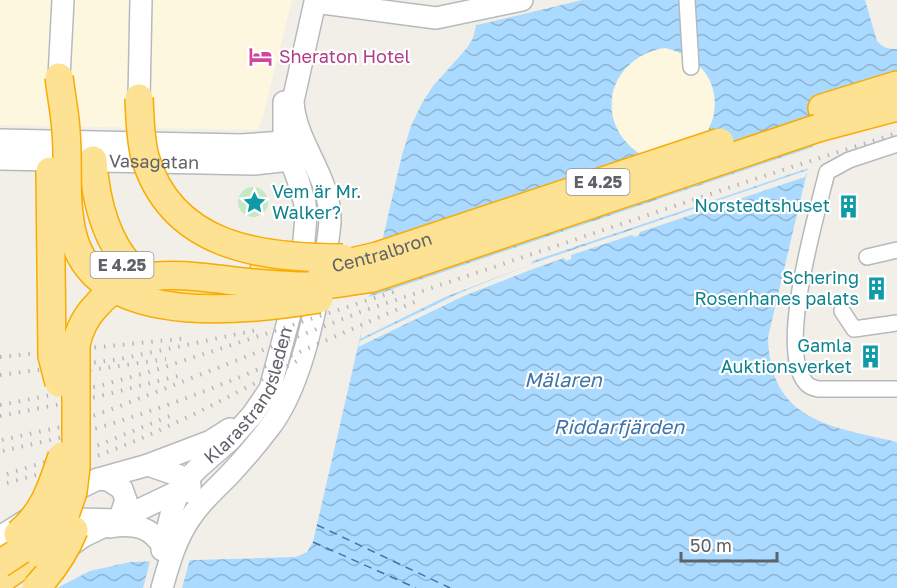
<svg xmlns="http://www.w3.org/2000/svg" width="897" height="588" viewBox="0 0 897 588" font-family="'Golos Text',sans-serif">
<defs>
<pattern id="water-waves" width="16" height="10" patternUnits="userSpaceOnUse" patternTransform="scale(1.5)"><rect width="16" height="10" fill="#aadaff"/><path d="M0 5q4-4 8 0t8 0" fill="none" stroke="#8eb4d2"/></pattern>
</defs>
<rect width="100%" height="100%" fill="#f1efe8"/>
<path fill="#fef7e0" d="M0 0H292L263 116 257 130 0 125Z
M665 48 677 51 698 62 708 75 713 93 715 113 706 136 644 157 629 146 620 135 613 119V91L621 73 636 57 654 49Z"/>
<path fill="#c5e8c5" d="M238 202a15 15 0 1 1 30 0a15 15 0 1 1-30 0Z"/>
<path fill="url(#water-waves)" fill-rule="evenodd" d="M477 0H865L877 41C883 48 888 49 897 49V73L825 96 768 337C770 422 830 426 897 442V588H57L90 571 130 562 296 557 307 552 313 542 402 155 411 126 422 103 433 86 467 48 473 38 476 26ZM665 48C696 55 720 79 714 113 713 121 708 129 706 136L643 157C635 150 626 144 620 134 597 96 623 54 665 48Z"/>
<path fill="#f1efe8" d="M474 0H582L473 26Z
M813 147 809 168 533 261 531 264 808 170 805 177 640 232 639 235 635 237 632 235 571 255V259L566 261 564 258 533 269 466 295 358 347 360 341 464 291 529 265 443 298 360 339 369 297Z
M190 559 182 588H143L150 561Z"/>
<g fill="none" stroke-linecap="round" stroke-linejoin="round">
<path stroke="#4174aa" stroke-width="1.5" stroke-dasharray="8 6" stroke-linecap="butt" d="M317 525 450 588
M313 542 416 588"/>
<defs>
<path id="street" d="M687 0 691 67
M897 144 849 160 827 172C817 214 776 350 806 383 809 387 814 388 818 389H897
M867 257 897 250
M842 311 854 329 897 323"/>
<g id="secondary">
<path d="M59 77 63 0"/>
<path d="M139 98 141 0"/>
<path d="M0 140 241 145 284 142 296 145"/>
<path id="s1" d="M0 159 254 164 290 160 301 153"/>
<path d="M148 465 211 441 230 429"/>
<path d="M63 496 98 479 148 465 180 476 190 485V492"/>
<path d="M54 523 76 519 119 520 126 500 122 489 108 480 98 479"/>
<path d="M110 527C133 523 151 526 163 547"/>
<path d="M0 537 30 518"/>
<path d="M64 550 84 536 185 488"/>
<path id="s2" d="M162 550 173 507 181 486 198 468 230 440 253 414 270 389 294 299 304 240 306 216 305 204 298 180 284 142V102"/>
<path d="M162 588C169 563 176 538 191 517 202 500 217 488 231 473 244 459 257 444 269 428 299 390 313 322 322 275 325 257 329 239 330 221 331 176 295 144 293 101L315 2 436 18 522 0"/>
</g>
<path id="highway" d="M822 108 897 85
M818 128 897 107
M93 160C95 201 108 251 141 276 146 280 151 284 157 286 178 294 202 296 225 299
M264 270H282
M0 580 39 553"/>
</defs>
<use href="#street" stroke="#b5b8bc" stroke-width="18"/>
<use href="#secondary" stroke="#b6babf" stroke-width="24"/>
<use href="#highway" stroke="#f9ab00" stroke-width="30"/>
<use href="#street" stroke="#fff" stroke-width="15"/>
<use href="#secondary" stroke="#fff" stroke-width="21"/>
<use href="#highway" stroke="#fde293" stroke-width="27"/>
<path stroke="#b6b7b8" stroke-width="4" stroke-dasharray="1.5 8" stroke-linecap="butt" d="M0 357 189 338
M71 373 166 359
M0 375 120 359 257 330
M0 405 99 386 149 372 399 290
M0 416 96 397 178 376
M2 440 61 427 115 408 363 311 755 179 897 133
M3 451C44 441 86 433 126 419 226 387 320 342 417 301
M7 474 96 446 170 416
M7 483C47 472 87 461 125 445 184 421 240 391 297 361"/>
<defs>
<g id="highway-bridge">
<path d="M59 77C61 95 65 113 66 131 69 166 64 201 73 236 97 329 247 311 319 299"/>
<path d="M139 98C140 117 140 138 145 157 172 248 262 258 343 258"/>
<path d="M50 171 52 356 59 383"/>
<path id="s3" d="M322 269 377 256 720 142"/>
<path d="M18 534C44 513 52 486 62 456"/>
<path d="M39 553 62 524 73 492 76 467V345C79 330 86 316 97 305 130 266 181 275 226 280 250 283 275 285 299 286 323 287 349 281 373 278L818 128"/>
<path d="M0 564 35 541 48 526"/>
<path d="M36 588C52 571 65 552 74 530"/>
</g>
</defs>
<use href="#highway-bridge" stroke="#f9ab00" stroke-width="30" stroke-linecap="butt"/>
<use href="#highway-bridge" stroke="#fde293" stroke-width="27"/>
</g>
<defs>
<symbol id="hotel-bare" viewBox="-9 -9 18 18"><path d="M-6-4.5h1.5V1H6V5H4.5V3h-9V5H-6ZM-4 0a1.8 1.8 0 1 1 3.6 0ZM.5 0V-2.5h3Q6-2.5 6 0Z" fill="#d1479c" stroke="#fff" stroke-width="2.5" paint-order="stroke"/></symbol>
<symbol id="sight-bare" viewBox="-9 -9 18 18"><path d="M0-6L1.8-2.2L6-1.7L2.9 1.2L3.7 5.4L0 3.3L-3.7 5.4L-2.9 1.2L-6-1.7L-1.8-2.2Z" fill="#0f9aa8" stroke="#fff" stroke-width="2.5" paint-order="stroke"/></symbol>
<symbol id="building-bare" viewBox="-9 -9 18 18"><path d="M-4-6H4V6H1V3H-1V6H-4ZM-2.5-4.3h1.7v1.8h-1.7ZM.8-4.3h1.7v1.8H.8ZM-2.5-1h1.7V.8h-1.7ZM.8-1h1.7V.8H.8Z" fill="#0f9aa8" stroke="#fff" stroke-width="2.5" paint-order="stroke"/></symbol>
</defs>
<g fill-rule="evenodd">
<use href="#hotel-bare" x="244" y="40" width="33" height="33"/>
<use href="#sight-bare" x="238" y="186" width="33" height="33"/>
<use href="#building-bare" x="832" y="190" width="33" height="33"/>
<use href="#building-bare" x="860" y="272" width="33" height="33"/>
<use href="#building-bare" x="854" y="340" width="33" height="33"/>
</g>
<g text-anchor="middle" stroke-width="4.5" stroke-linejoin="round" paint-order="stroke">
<g fill="#fff" stroke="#8f9295" stroke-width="1.5">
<rect x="566.5" y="169" width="63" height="26" rx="4.5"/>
<rect x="90.5" y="252" width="63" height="26" rx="4.5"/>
</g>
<g font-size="16" font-weight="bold" fill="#5f6368">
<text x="598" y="188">E 4.25</text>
<text x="122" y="271">E 4.25</text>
</g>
<g font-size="18" fill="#b23c85" stroke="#fff" text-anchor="start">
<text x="279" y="63">Sheraton Hotel</text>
</g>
<g font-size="18" fill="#5f6368" stroke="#fff">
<text dy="6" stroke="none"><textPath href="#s1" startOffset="154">Vasagatan</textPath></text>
<text dy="6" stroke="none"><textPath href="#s3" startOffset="62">Centralbron</textPath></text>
<text dy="6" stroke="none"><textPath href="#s2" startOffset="183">Klarastrandsleden</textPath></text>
</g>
<g font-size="18" fill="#0d838f" stroke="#fff" text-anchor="end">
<text x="272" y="198" text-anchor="start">Vem är Mr.<tspan x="272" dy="21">Walker?</tspan></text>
<text x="830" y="212">Norstedtshuset</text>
<text x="859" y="284">Schering<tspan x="859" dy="21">Rosenhanes palats</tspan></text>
<text x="852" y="352">Gamla<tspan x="852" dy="21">Auktionsverket</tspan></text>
</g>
<g font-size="20" font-style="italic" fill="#4174aa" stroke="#fff">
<text x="563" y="387">Mälaren</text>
<text x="619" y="434">Riddarfjärden</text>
</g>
</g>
<path d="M681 552v9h96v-9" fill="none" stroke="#5f6368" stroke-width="3"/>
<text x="690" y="552" font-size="18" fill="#5f6368" stroke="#ffffff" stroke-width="4.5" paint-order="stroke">50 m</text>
</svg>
